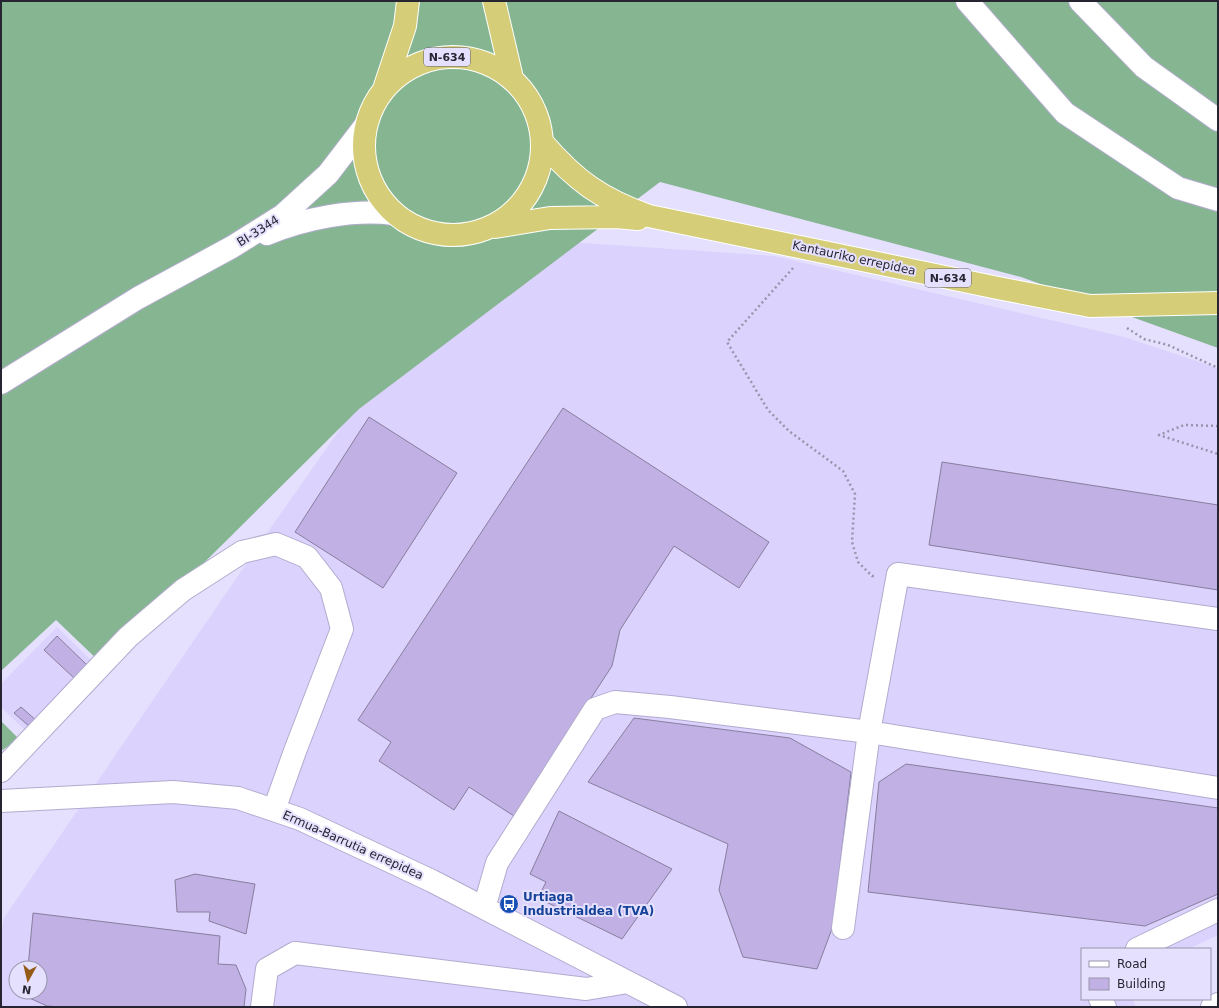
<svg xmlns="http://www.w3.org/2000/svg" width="1219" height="1008" viewBox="0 0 1219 1008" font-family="'DejaVu Sans',sans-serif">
<rect width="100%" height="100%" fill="#e5e0fd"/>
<path fill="#dbd2fd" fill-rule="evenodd" d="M539 240 774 256 1124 337 1218 368V935L1188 949H1082V999H1133L1136 1007H1V936L4 918 272 526 396 349ZM16 968H40V992H16Z
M57 627 97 666 29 734 1 707V684Z"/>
<path fill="#86b691" d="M1 1H1218V348L1021 277 660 182 359 409 102 664 56 620 1 671Z
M1 721 19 739 1 751Z"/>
<path fill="#c0b0e3" stroke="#887e9e" d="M563 408 769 542 739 588 674 546 620 630 612 666 514 816 469 787 454 810 379 761 391 742 358 720Z
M369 417 457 473 383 588 295 532Z
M942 462 1218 505V590L929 545Z
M57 636 87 665 74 678 44 650Z
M21 707 37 721 31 728 14 713Z
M634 718 790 738 851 772 833 926 817 969 743 957 719 890 728 844 588 782Z
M906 764 1218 808V894L1145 926 868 892 879 782Z
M559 811 672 869 622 939 538 898 546 882 530 874Z
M195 874 255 884 246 934 209 921 210 912H177L175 880Z
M33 913 220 936 218 964 236 965 246 989 244 1007H63L47 1006 25 996V992H40V968H28Z"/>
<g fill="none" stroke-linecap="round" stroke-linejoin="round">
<defs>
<path id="minor" d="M967 1 1065 113 1178 188 1218 200
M1080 1 1144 67 1218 120
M267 234C306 218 353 209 394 214
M1 383 138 298 232 247 283 215 328 174 364 127
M1 771 128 637 183 590 242 552 276 544 307 557 331 588 342 629 295 751 274 810
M1 801 173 792 238 798 300 819 432 881 676 1007
M484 908 497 863 595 709 615 702 670 707 869 732 1218 788
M843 928 869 732 898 574 1218 619
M1137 949 1218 910
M1100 999 1105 1007
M262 1007 267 969 295 953 586 989 628 982
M1212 1007 1218 1004"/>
<path id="highway" d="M494 1 512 78
M364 146a89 89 0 1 1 178 0a89 89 0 1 1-178 0Z
M385 86 405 26 408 1
M543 143C576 181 601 199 649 216L998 288 1090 306 1218 303
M495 227 550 218 616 217 638 219"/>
</defs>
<use href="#minor" stroke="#b2abce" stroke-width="24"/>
<use href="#highway" stroke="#fff" stroke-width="24"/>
<path stroke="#9994ab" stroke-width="2.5" stroke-dasharray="2 3" stroke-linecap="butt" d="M793 268 727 342 768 410 789 431 843 471 855 494 852 542 858 562 872 576H875
M1127 328 1144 339 1168 345 1218 368
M1218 426 1184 425 1159 435 1218 454"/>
<use href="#minor" stroke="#fff" stroke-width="22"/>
<use href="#highway" stroke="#d5cd78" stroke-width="22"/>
</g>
<defs>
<symbol id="bus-disc" viewBox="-11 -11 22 22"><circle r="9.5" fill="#1a4fb4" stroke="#e5e0fd"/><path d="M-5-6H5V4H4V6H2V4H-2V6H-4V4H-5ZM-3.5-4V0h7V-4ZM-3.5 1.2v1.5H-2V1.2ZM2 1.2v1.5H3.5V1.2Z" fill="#fff"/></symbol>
</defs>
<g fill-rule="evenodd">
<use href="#bus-disc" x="498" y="893" width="22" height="22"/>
</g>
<g text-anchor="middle" stroke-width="4" stroke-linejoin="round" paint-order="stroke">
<g fill="#e5e0fd" stroke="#615d70" stroke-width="1">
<rect x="424" y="48" width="46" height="18" rx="3"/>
<rect x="925" y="269" width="46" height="18" rx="3"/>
</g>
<g font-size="11" font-weight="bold" fill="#282533">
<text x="447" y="61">N-634</text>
<text x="948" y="282">N-634</text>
</g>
<g font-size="12" fill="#282533" stroke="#e5e0fd">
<text transform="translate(258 231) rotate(-32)" y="4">BI-3344</text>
<text transform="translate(854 258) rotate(12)" y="4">Kantauriko errepidea</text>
<text transform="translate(353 845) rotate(24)" y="4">Ermua-Barrutia errepidea</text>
</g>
<g font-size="12" font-weight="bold" fill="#164399" stroke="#e5e0fd" text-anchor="start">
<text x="523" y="901">Urtiaga<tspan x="523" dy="14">Industrialdea (TVA)</tspan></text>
</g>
</g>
<rect width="1219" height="1008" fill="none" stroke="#282533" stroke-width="4"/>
<rect x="1081" y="948" width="130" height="52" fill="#e5e0fd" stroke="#9995ac"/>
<rect x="1089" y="961" width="20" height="6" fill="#ffffff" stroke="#9995ac"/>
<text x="1117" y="968" font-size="12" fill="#282533">Road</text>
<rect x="1089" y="978" width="20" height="12" fill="#c0b0e3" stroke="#9995ac"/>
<text x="1117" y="988" font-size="12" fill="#282533">Building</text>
<g transform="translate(28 980) rotate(188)"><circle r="19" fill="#e5e0fd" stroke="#9995ac"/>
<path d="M0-3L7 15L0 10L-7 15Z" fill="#945b16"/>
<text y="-6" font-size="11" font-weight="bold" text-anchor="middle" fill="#282533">N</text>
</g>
</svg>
